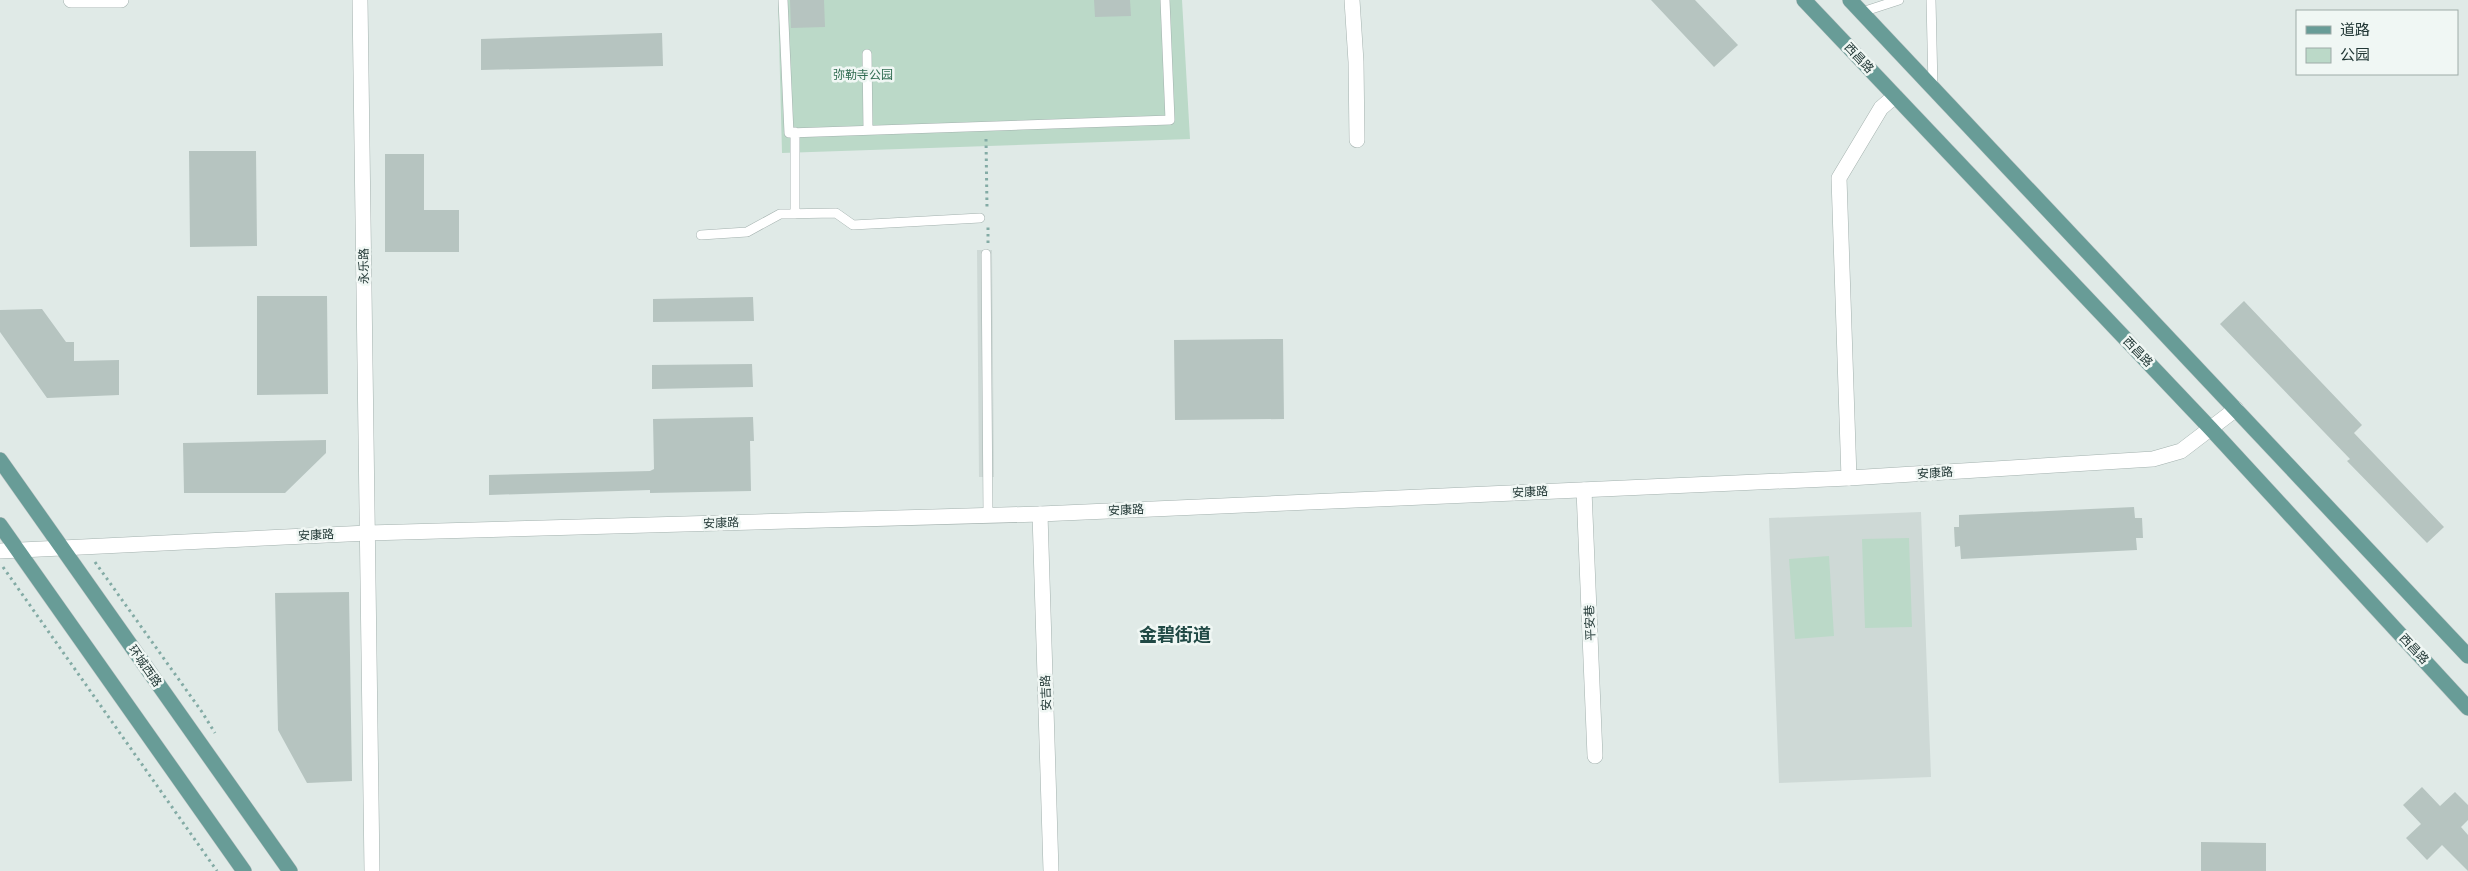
<svg xmlns="http://www.w3.org/2000/svg" width="2468" height="871" viewBox="0 0 2468 871" font-family="'Noto Sans','Noto Sans SC',sans-serif">
<rect width="100%" height="100%" fill="#e0eae7"/>
<path fill="#ced9d6" d="M977 250H992L994 477H979Z
M1921 512 1931 777 1779 783 1769 518Z"/>
<path fill="#bbd9c8" d="M778 0H1182L1190 139 782 153Z
M1909 538 1912 627 1865 628 1862 539Z
M1829 556 1834 636 1795 639 1789 559Z"/>
<path fill="#b6c4c0" d="M790 0H824L825 27 791 28Z
M1094 0H1130L1131 16 1095 17Z
M1651 0H1695L1738 45 1714 67Z
M662 33 663 66 481 70V39Z
M189 151H256L257 246 190 247Z
M385 154H424V210H459V252H385Z
M257 296H327L328 394 257 395Z
M753 297 754 321 653 322V299Z
M2244 301 2362 425 2354 433 2444 527 2427 543 2347 461 2350 459 2220 324Z
M42 309 66 342H74V361L119 360V395L47 398 0 332V310Z
M1283 339 1284 419 1175 420 1174 340Z
M752 364 753 387 652 389V365Z
M753 417 754 441H750L751 491 650 493V490L489 495V475L650 471 654 469 653 419Z
M326 440V453L285 493H184L183 443Z
M2134 507 2135 518H2142L2143 538H2136L2137 550 1961 559 1960 546 1955 547 1954 527H1959V515Z
M349 592 352 781 307 783 278 730 275 593Z
M2422 787 2440 806 2455 792 2468 805V820L2461 827 2468 835V871L2442 845 2427 860 2406 838 2421 824 2403 805Z
M2201 842 2266 843V871H2201Z"/>
<g fill="none" stroke-linecap="round" stroke-linejoin="round">
<defs>
<path id="service" d="M783 0 789 133 1170 120 1165 0
M1931 0 1933 87
M1862 12 1899 0
M867 54 868 130
M795 132V214
M701 235 747 232 780 214 836 213 853 225 980 218
M986 254 988 516"/>
<path id="minor" d="M71 0H121
M360 0 372 871
M1352 0 1356 62 1357 140
M1849 478 1839 178 1881 108 1895 96
M1584 490 1595 756
M1040 514 1051 871"/>
<path id="tertiary" d="M0 551 368 533 1040 514 1849 478 2153 459 2181 451 2236 409"/>
<path id="primary" d="M1804 0 2211 429 2468 708
M1850 0 2468 656
M0 460 290 871
M0 525 244 871"/>
</defs>
<use href="#service" stroke="#a3b1ae" stroke-width="10"/>
<use href="#minor" stroke="#a3b1ae" stroke-width="16"/>
<use href="#tertiary" stroke="#a3b1ae" stroke-width="16"/>
<use href="#primary" stroke="#c1c7c7" stroke-width="16"/>
<path stroke="#83aba5" stroke-width="3" stroke-dasharray="2.5 4" stroke-linecap="butt" d="M986 139 987 208
M988 243V227
M95 562 202 712 215 733
M3 567 217 871"/>
<use href="#service" stroke="#fff" stroke-width="9"/>
<use href="#minor" stroke="#fff" stroke-width="15"/>
<use href="#tertiary" stroke="#fff" stroke-width="15"/>
<use href="#primary" stroke="#689c97" stroke-width="15"/>
</g>
<g text-anchor="middle" stroke-width="5" stroke-linejoin="round" paint-order="stroke">
<g font-size="12" fill="#223836" stroke="#f0f7f4">
<text transform="translate(1859 58) rotate(47)" y="4">西昌路</text>
<text transform="translate(364 266) rotate(-91)" y="4">永乐路</text>
<text transform="translate(2138 352) rotate(46)" y="4">西昌路</text>
<text transform="translate(1935 473) rotate(-4)" y="4">安康路</text>
<text transform="translate(1530 492) rotate(-3)" y="4">安康路</text>
<text transform="translate(1126 510) rotate(-3)" y="4">安康路</text>
<text transform="translate(721 523) rotate(-2)" y="4">安康路</text>
<text transform="translate(316 535) rotate(-3)" y="4">安康路</text>
<text transform="translate(1590 623) rotate(-92)" y="4">平安巷</text>
<text transform="translate(2414 649) rotate(47)" y="4">西昌路</text>
<text transform="translate(145 666) rotate(55)" y="4">环城西路</text>
<text transform="translate(1046 693) rotate(-92)" y="4">安吉路</text>
</g>
<g font-size="12" fill="#306c51" stroke="#f0f7f4">
<text x="863" y="79">弥勒寺公园</text>
</g>
<g font-size="18" font-weight="bold" fill="#204945" stroke="#f0f7f4">
<text x="1175" y="641">金碧街道</text>
</g>
</g>
<rect x="2296" y="10" width="162" height="65" fill="#f0f7f4" stroke="#9eaba8"/>
<rect x="2306" y="26" width="25" height="8" fill="#689c97" stroke="#9eaba8"/>
<text x="2340" y="35" font-size="15" fill="#223836">道路</text>
<rect x="2306" y="48" width="25" height="15" fill="#bbd9c8" stroke="#9eaba8"/>
<text x="2340" y="60" font-size="15" fill="#223836">公园</text>
</svg>
